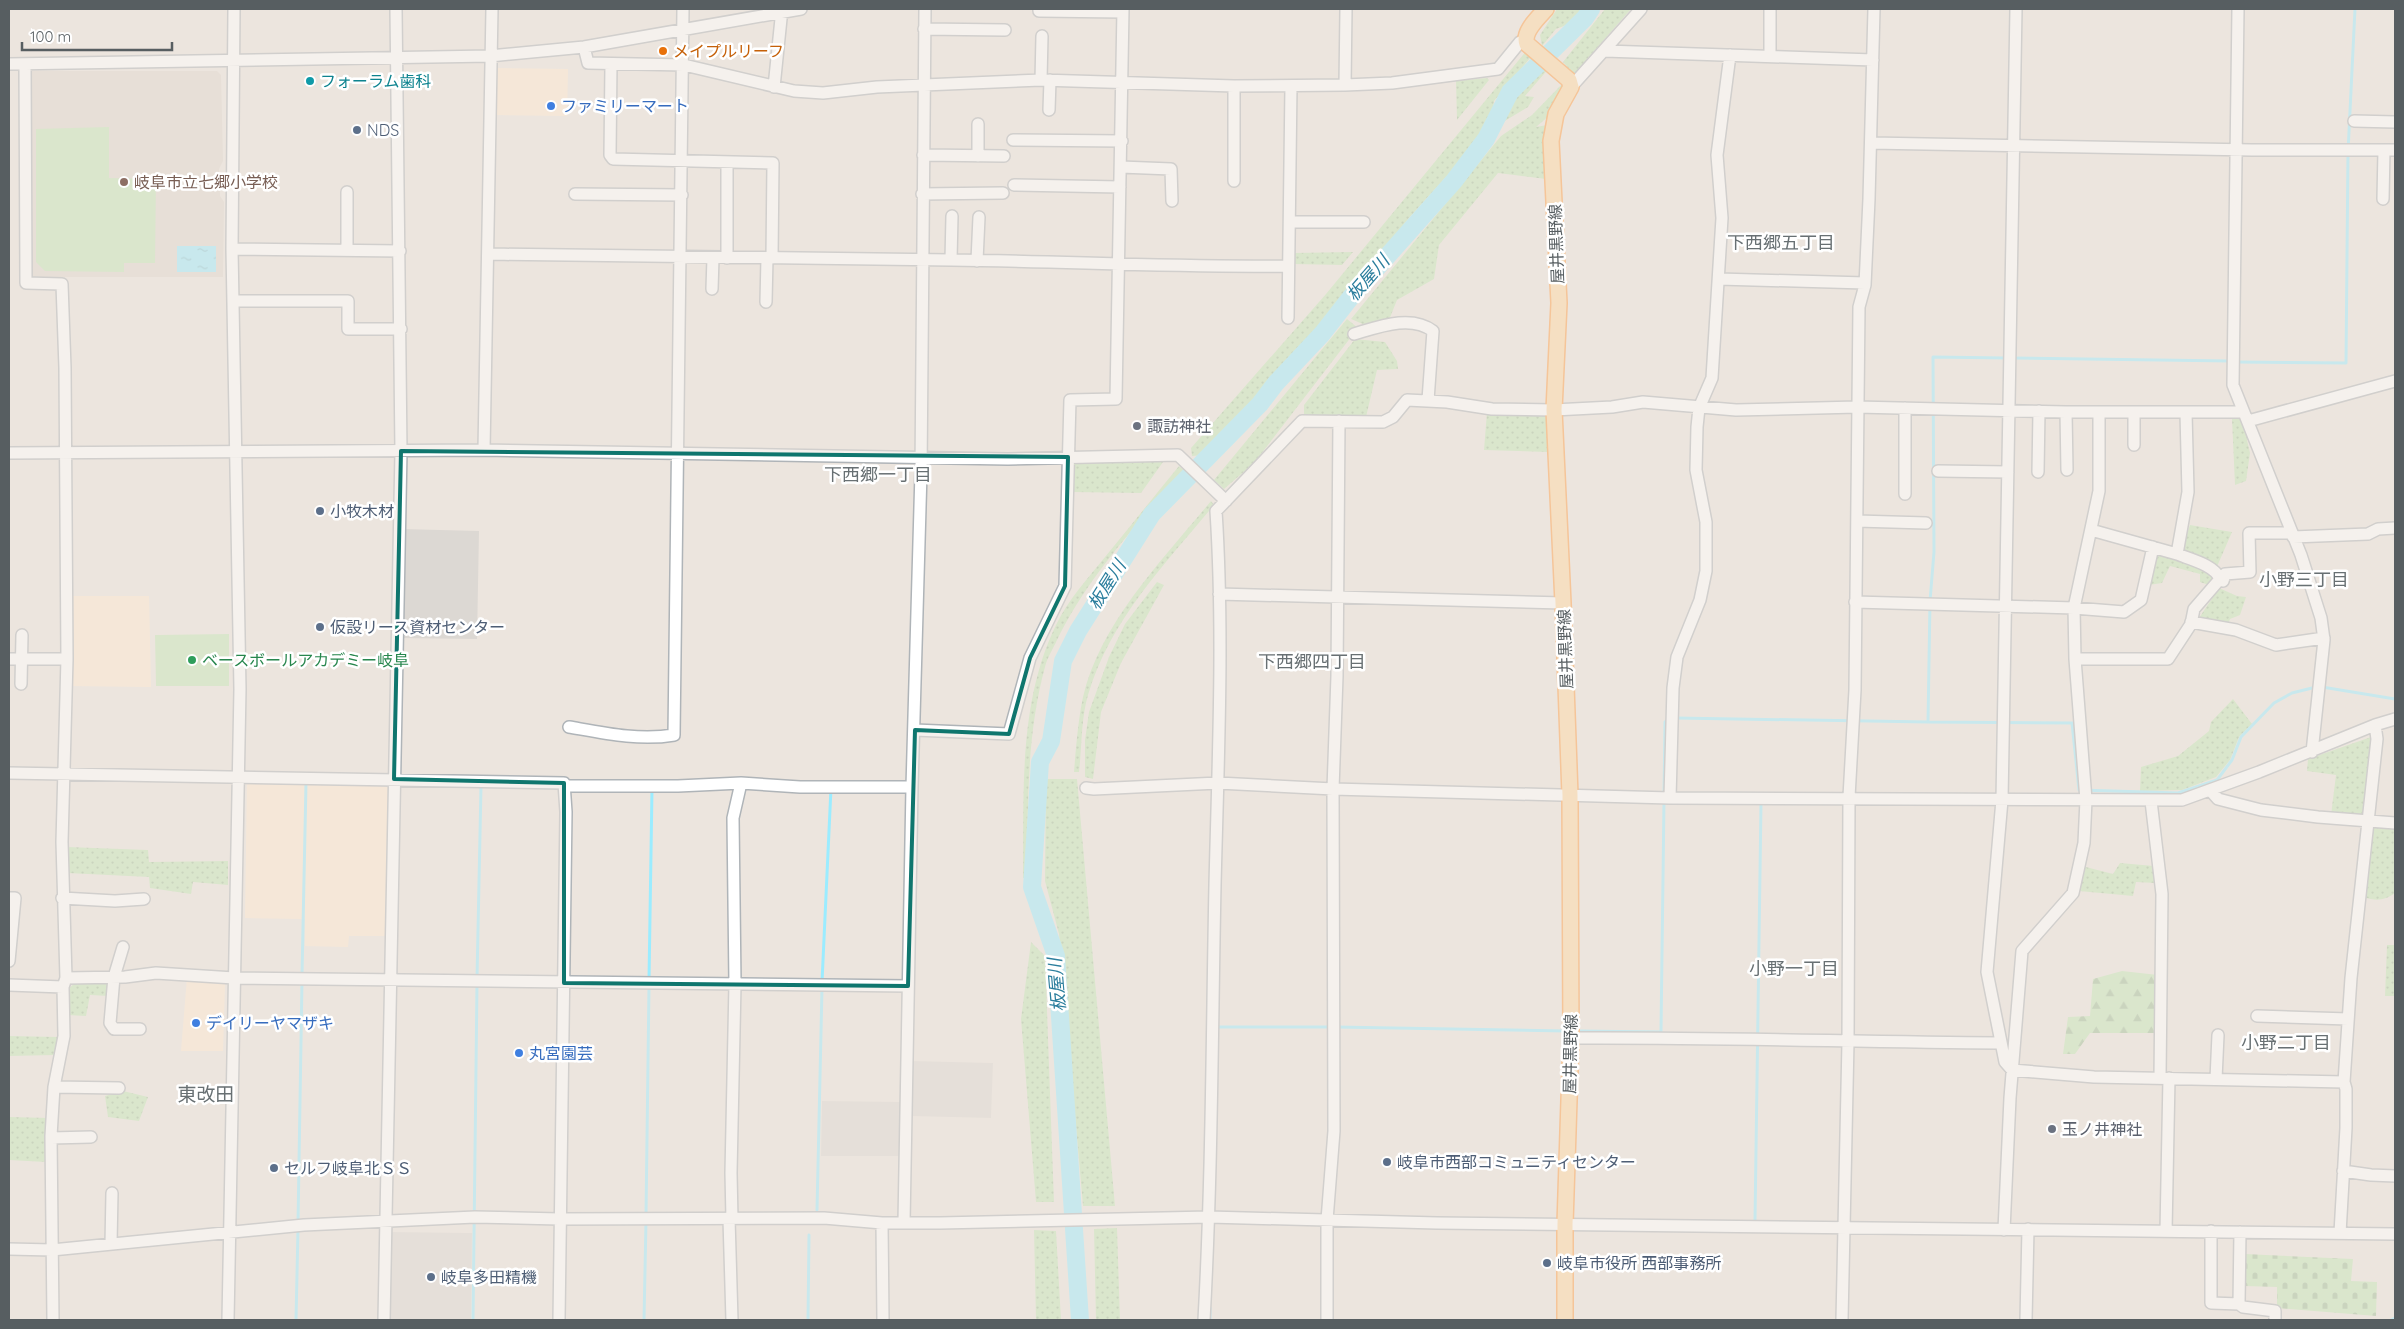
<svg xmlns="http://www.w3.org/2000/svg" width="2404" height="1329" viewBox="0 0 2404 1329" font-family="Quicksand,'Noto Sans JP',sans-serif">
<defs>
<pattern id="grass-dots" width="8" height="8" patternUnits="userSpaceOnUse" patternTransform="scale(1.25)"><rect width="8" height="8" fill="#c3e7b7"/><path d="M2 2h.1M6 6h.1" fill="none" stroke="#a1be98" stroke-width="1.8" stroke-linecap="round"/></pattern>
<pattern id="forest-firs" width="22" height="20" patternUnits="userSpaceOnUse" patternTransform="scale(1.25)"><rect width="22" height="20" fill="#c3e7b7"/><path d="M5 1l3.5 6h-7zM16 11l3.5 6h-7z" fill="#a1be98"/></pattern>
<pattern id="cemetery-stones" width="16" height="16" patternUnits="userSpaceOnUse" patternTransform="scale(1.25)"><rect width="16" height="16" fill="#c3e7b7"/><path d="M2 7V4a2 2 0 0 1 4 0v3zM10 15v-3a2 2 0 0 1 4 0v3z" fill="#a1be98"/></pattern>
<pattern id="water-ripples" width="26" height="14" patternUnits="userSpaceOnUse" patternTransform="scale(1.25)"><rect width="26" height="14" fill="#9becff"/><path d="M2 4q2-2 4 0t4 0M15 11q2-2 4 0t4 0" fill="none" stroke="#81c2d2"/></pattern>
</defs>
<rect width="100%" height="100%" fill="#ece5de"/>
<path fill="#ffe9d0" d="M494 68 568 69 567 116 493 115Z
M70 596H149L151 687 70 686Z
M247 781 383 783 389 789 386 936H349L348 947 305 946V919L245 918Z
M187 978 220 981 225 984 223 1051H181Z"/>
<path fill="#dcd8d3" d="M401 529 479 531 477 639 400 638Z
M912 1061 993 1063 991 1118 910 1116Z
M822 1101 904 1102 903 1156H821Z
M391 1232 472 1233 471 1320H390Z"/>
<path fill="#dfd7ce" d="M31 71H217L221 75 223 161 219 169 220 196 224 202 223 277H29V73Z"/>
<path fill="url(#grass-dots)" d="M1557 9H1590L1585 18 1556 29 1542 46 1540 35Z
M1605 9H1631L1574 74 1563 62Z
M1527 50 1531 57 1494 101 1491 123 1480 147 1446 177 1409 218 1360 280 1326 317 1315 335 1228 431 1204 455 1192 456 1191 448 1326 294Z
M1550 67 1525 96 1534 97 1528 107 1503 122 1497 118C1512 89 1519 79 1550 67Z
M1487 78 1489 80 1457 120 1456 81Z
M1565 81 1564 103 1536 127 1547 125 1546 179 1498 173 1439 245 1434 279 1397 300 1389 320 1365 325 1351 319 1501 136 1532 115Z
M1353 252 1342 265 1292 264 1293 253Z
M1347 319 1358 328 1254 463 1224 489 1214 480Z
M1355 339 1385 342 1397 361 1398 369 1377 370 1366 417 1304 415V405Z
M1487 412 1547 416 1548 452 1484 450Z
M2238 418 2245 422 2250 439 2247 440 2250 453 2246 481 2235 485 2232 419Z
M1071 461 1163 462 1141 493 1071 492Z
M1179 466 1186 472C1139 519 1086 580 1057 640 1053 649 1047 658 1045 667 1026 737 1028 807 1027 878H1023C1024 794 1018 703 1056 625 1068 600 1088 578 1105 557 1130 527 1154 496 1179 466Z
M1211 501 1214 505C1165 564 1110 620 1088 695 1081 719 1082 747 1079 772H1074C1076 747 1078 721 1083 697 1100 623 1164 558 1211 501Z
M2190 525 2232 532 2209 585 2200 582V574L2170 566 2162 583 2149 585 2155 554 2178 559Z
M1157 582 1164 585 1121 663 1101 712 1093 779 1085 777V740L1089 712 1109 657 1125 624Z
M2219 588 2237 596 2246 597 2240 615 2230 619 2227 627 2197 621Z
M2233 699 2252 724 2239 737 2230 760 2216 777 2182 790 2140 791 2141 767 2178 756 2209 731 2211 722Z
M2374 736 2364 819 2331 815 2336 775 2307 771 2308 759Z
M1046 779H1077L1115 1206H1083L1059 934 1045 881Z
M2374 825 2395 827V893C2384 901 2376 901 2363 897L2367 830Z
M67 847 148 850 149 862 228 861V885L193 882 191 894 150 888 149 877 67 873Z
M2120 863 2154 866 2156 883 2136 882 2133 896 2079 891 2082 866 2113 874Z
M1031 942 1045 956 1054 1202H1036L1021 1019Z
M2387 945H2395V996H2385Z
M110 982 109 996 90 995 86 1016 67 1015V990L75 983Z
M9 1036 59 1037 55 1055 9 1056Z
M123 1091 148 1097 139 1121 108 1117 105 1096Z
M9 1117 49 1118 46 1162 9 1160Z
M1117 1228 1120 1320H1096L1094 1229Z
M1034 1230 1056 1231 1061 1320H1036Z"/>
<path fill="url(#forest-firs)" d="M2122 971 2158 975 2154 1033H2090L2075 1054H2063L2068 1017 2090 1016 2093 979Z"/>
<path fill="url(#cemetery-stones)" d="M2245 1254 2353 1259 2351 1281 2377 1282 2376 1316 2277 1308V1287L2244 1286Z"/>
<path fill="#c3e7b7" d="M109 127V178L156 179 155 263H124V272L45 271 36 262V129Z
M229 634V686H156L155 635Z"/>
<path fill="url(#water-ripples)" d="M177 246H216V272H177Z"/>
<g fill="none" stroke-linecap="round" stroke-linejoin="round">
<path stroke="#9becff" stroke-width="3" d="M2013 358 2230 361
M2236 362 2346 363 2348 152 2355 9
M2322 687 2395 699
M1676 718 1928 722 1930 601 1934 552 1933 357 2006 358
M1928 722 2072 723 2079 790 2178 793 2217 780 2232 760 2241 737 2274 703 2292 693 2316 687
M1664 795 1665 722 1669 719
M302 975 306 783
M477 978 481 786
M649 980 652 789
M822 982 831 788
M1216 1027H1330
M1336 1027 1566 1031
M1577 1031 1661 1032 1664 801
M817 1210 822 988
M646 1215 649 986
M1755 1220 1761 803
M298 1223 302 981
M296 1320 298 1229
M473 1320 477 984
M644 1320 646 1221
M808 1320 809 1235
M1210 1320V1308
M2391 1320 2395 1318"/>
<path stroke="#9becff" stroke-width="18" d="M1080 1320 1056 956 1032 887 1040 762 1051 741 1063 661 1078 631 1152 514 1260 404 1276 383 1322 334 1351 297 1454 181 1486 139 1510 92 1585 18 1591 9"/>
<defs>
<path id="minor" d="M1039 9V11L1123 12
M2016 9 2002 800 1987 972 2005 1062 2012 1070 2094 1077 2344 1082
M2238 9 2233 385 2301 555 2321 618 2324 640 2312 752
M924 29 1005 30
M584 47 588 63 684 65 794 91 823 93 877 87 1041 80 1234 86 1345 85 1392 83 1498 69 1520 42 1525 40
M1605 51 1873 60
M1770 55V9
M9 64 490 56 584 47 801 9
M611 64 610 155 613 159 773 163 772 258
M25 65 26 283 62 284 65 368 67 659 62 842 66 978 63 987 64 1036 54 1087 51 1136 53 1320
M1041 80 1042 36
M1345 85 1346 9
M1234 86V181
M774 87 782 9
M1571 87 1641 9
M1049 110 1050 80
M2354 121 2395 122
M1013 140 1122 141
M1871 143 2252 150H2395
M923 155 1004 156
M978 156V124
M1121 167 1171 169 1172 201
M1014 185 1120 187
M347 192V250
M575 194 682 195
M922 194 1003 193
M2383 199 2384 150
M1290 222H1364
M232 249 400 251
M488 254C642 257 796 258 951 260 1063 261 1176 268 1288 266
M727 258V162
M951 260 952 216
M977 261 979 217
M1719 279 1865 283
M712 289 713 258
M233 301H348V329H401
M766 302 767 258
M1288 318 1291 86
M1354 334C1378 327 1411 314 1433 331L1428 400
M2066 412 2067 470
M2134 412V445
M2248 421 2395 381
M484 450 492 9
M9 453 484 450 1008 459 1178 455 1226 501
M1938 471 2008 472
M2038 472 2039 411
M1905 494V408
M1857 521 1926 523
M2091 530 2177 554 2188 492 2186 413
M2293 537 2368 534 2378 529 2395 528
M2220 579 2223 581 2225 574 2250 572 2249 533H2291
M1219 594 1563 603
M1855 602 2074 608 2124 612 2141 600 2153 547
M2191 622 2236 630 2276 645 2324 638
M9 659H67
M2075 659H2168L2191 624 2194 609 2220 579C2215 565 2189 559 2177 554
M21 684 22 635
M569 727C603 733 639 741 674 735L683 9
M915 730 1009 734 1030 658 1065 586 1070 400 1116 399 1123 9
M9 773 564 783 566 786H678L741 783 800 787H912
M1086 788 1094 789 1218 783 1333 789 1670 798 2182 800 2259 772 2375 725 2395 719
M2210 790 2218 799 2261 810 2318 817 2395 823
M1670 798 1673 688 1677 657 1700 600 1706 571V522L1696 470 1697 427 1699 408 1712 378 1722 218 1717 155 1730 55
M2151 801 2162 894 2160 1078
M9 898H15L9 961
M62 898 115 901 144 899
M123 947 114 977 110 1023 114 1029H140
M66 978 125 977 156 973 234 978 908 986
M9 985 63 987
M2257 1016 2348 1019
M1571 1038C1714 1037 1856 1042 1999 1043
M2216 1079 2218 1035
M54 1087 119 1088
M51 1138 91 1137
M2343 1171 2371 1175 2395 1176
M729 1219 732 1320
M732 1219 731 1173 735 984 733 818 741 783
M904 1222 912 787 921 472 925 9
M882 1223 883 1320
M2004 1230 2010 1098 2022 951 2073 893 2084 843 2086 800 2075 659 2074 608 2099 491V412
M2166 1231 2169 1078
M2211 1231V1303L2239 1304 2240 1232
M2340 1233 2346 1128V1089L2344 1082 2351 978 2377 739 2375 725
M111 1244 112 1193
M9 1249 52 1250 304 1225 475 1217 559 1219 824 1218 882 1223H940L1209 1217 1437 1223 2395 1234
M2239 1304 2243 1307 2275 1311V1320
M228 1320 240 689 232 249 234 9
M384 1320 401 451 396 9
M559 1320 566 812 564 783
M1204 1320C1212 1176 1212 1030 1215 885 1218 761 1224 635 1216 511L1302 421 1383 422 1393 417 1407 400 1447 402 1492 409 1554 410 1612 407 1643 402 1736 410 1857 407 2066 412H2243
M1327 1320V1220L1334 1131 1333 789 1337 676 1339 421
M1842 1320 1848 1042 1849 797 1855 690 1859 307 1865 285 1869 199 1874 9
M2026 1320 2028 1229"/>
<path id="major" d="M1546 9C1538 18 1522 32 1527 44L1569 80 1571 87 1556 114 1551 141 1559 303 1554 410 1563 603 1570 795 1571 1038 1565 1224V1320"/>
</defs>
<use href="#minor" stroke="#afb4b8" stroke-width="14"/>
<use href="#major" stroke="#fe9d45" stroke-width="18"/>
<use href="#minor" stroke="#fff" stroke-width="11"/>
<use href="#major" stroke="#ffd8a0" stroke-width="15"/>
</g>
<path d="M0 0H2404V1329H0ZM401 451 1068 457 1065 586 1030 658 1009 734 915 730 908 986 564 983V783L394 779Z" fill="#ece5de" fill-opacity=".55" fill-rule="evenodd"/>
<path fill="none" stroke="#0f766e" stroke-width="4" stroke-linejoin="round" d="M401 451 1068 457 1065 586 1030 658 1009 734 915 730 908 986 564 983V783L394 779Z"/>
<circle fill="#e8710a" stroke="#fff" stroke-width="2" cx="663" cy="51" r="5"/>
<circle fill="#0f9aa8" stroke="#fff" stroke-width="2" cx="310" cy="81" r="5"/>
<g fill="#3f7fe0" stroke="#fff" stroke-width="2">
<circle cx="551" cy="106" r="5"/>
<circle cx="196" cy="1023" r="5"/>
<circle cx="519" cy="1053" r="5"/>
</g>
<g fill="#5c6f8a" stroke="#fff" stroke-width="2">
<circle cx="357" cy="130" r="5"/>
<circle cx="320" cy="511" r="5"/>
<circle cx="320" cy="627" r="5"/>
<circle cx="1387" cy="1162" r="5"/>
<circle cx="274" cy="1168" r="5"/>
<circle cx="1547" cy="1263" r="5"/>
<circle cx="431" cy="1277" r="5"/>
</g>
<circle fill="#8d6e63" stroke="#fff" stroke-width="2" cx="124" cy="182" r="5"/>
<g fill="#6b7280" stroke="#fff" stroke-width="2">
<circle cx="1137" cy="426" r="5"/>
<circle cx="2052" cy="1129" r="5"/>
</g>
<circle fill="#2e9e5b" stroke="#fff" stroke-width="2" cx="192" cy="660" r="5"/>
<g text-anchor="middle" stroke-width="5" stroke-linejoin="round" paint-order="stroke">
<g font-size="16" fill="#c56008" stroke="#fff" text-anchor="start">
<text x="673" y="57">メイプルリーフ</text>
</g>
<g font-size="16" fill="#0d838f" stroke="#fff" text-anchor="start">
<text x="320" y="87">フォーラム歯科</text>
</g>
<g font-size="16" fill="#366cbe" stroke="#fff" text-anchor="start">
<text x="561" y="112">ファミリーマート</text>
<text x="206" y="1029">デイリーヤマザキ</text>
<text x="529" y="1059">丸宮園芸</text>
</g>
<g font-size="16" fill="#4e5e75" stroke="#fff" text-anchor="start">
<text x="367" y="136">NDS</text>
<text x="330" y="517">小牧木材</text>
<text x="330" y="633">仮設リース資材センター</text>
<text x="1397" y="1168">岐阜市西部コミュニティセンター</text>
<text x="284" y="1174">セルフ岐阜北ＳＳ</text>
<text x="1557" y="1269">岐阜市役所 西部事務所</text>
<text x="441" y="1283">岐阜多田精機</text>
</g>
<g font-size="16" fill="#785e54" stroke="#fff" text-anchor="start">
<text x="134" y="188">岐阜市立七郷小学校</text>
</g>
<g font-size="16" fill="#575e61" stroke="#fff">
<text transform="translate(1556 244) rotate(-92)" y="6">屋井黒野線</text>
<text transform="translate(1565 649) rotate(-92)" y="6">屋井黒野線</text>
<text transform="translate(1570 1054) rotate(-89)" y="6">屋井黒野線</text>
</g>
<g font-size="16" fill="#5b616d" stroke="#fff" text-anchor="start">
<text x="1147" y="432">諏訪神社</text>
<text x="2062" y="1135">玉ノ井神社</text>
</g>
<g font-size="16" fill="#27864d" stroke="#fff" text-anchor="start">
<text x="202" y="666">ベースボールアカデミー岐阜</text>
</g>
<g font-size="18" fill="#687073" stroke="#fff">
<text x="1781" y="249">下西郷五丁目</text>
<text x="878" y="481">下西郷一丁目</text>
<text x="2304" y="586">小野三丁目</text>
<text x="1312" y="668">下西郷四丁目</text>
<text x="1794" y="975">小野一丁目</text>
<text x="2286" y="1049">小野二丁目</text>
</g>
<g font-size="18" font-style="italic" fill="#2b7e9d" stroke="#fff">
<text transform="translate(1368 278) rotate(-49)" y="6">板屋川</text>
<text transform="translate(1107 585) rotate(-58)" y="6">板屋川</text>
<text transform="translate(1057 985) rotate(-95)" y="6">板屋川</text>
</g>
<g font-size="19" fill="#687073" stroke="#fff">
<text x="206" y="1101">東改田</text>
</g>
</g>
<rect width="2404" height="1329" fill="none" stroke="#575e61" stroke-width="20"/>
<path d="M22 42v8h150v-8" fill="none" stroke="#575e61" stroke-width="2.5"/>
<text x="30" y="42" font-size="15" fill="#575e61" stroke="#ffffff" stroke-width="4" paint-order="stroke">100 m</text>
</svg>
